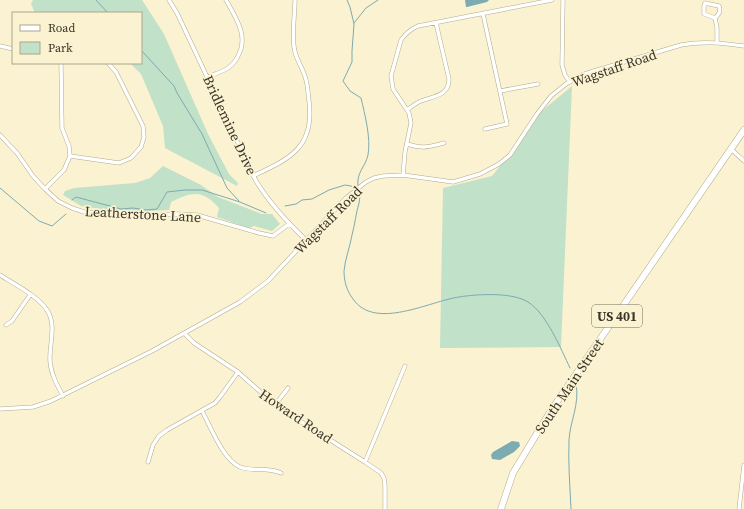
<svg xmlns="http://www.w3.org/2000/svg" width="744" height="509" viewBox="0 0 744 509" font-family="'Source Serif 4',serif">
<rect width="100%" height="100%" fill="#fbf2d1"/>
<path fill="#c1e1c9" d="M33 0H142L164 34 208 134 229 174 238 183 237 186 165 148 163 126 141 74 130 63H141V13H35L31 4Z
M572 86 561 347 440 348 443 188 492 176 517 145 537 115Z
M163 166 201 185 218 197 262 214H272L280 224 272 231 254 226 249 228 217 217 219 208C202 189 192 192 171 202L169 210 147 211 101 209 81 206 63 195 65 191 74 188 135 183 150 178Z"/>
<path fill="#7cabb2" d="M465 0H489L487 2 467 7H466Z
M512 441 519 442 520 446 514 452 500 460 492 459 491 455 493 452Z"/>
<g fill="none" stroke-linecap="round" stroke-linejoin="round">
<path stroke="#7cabb2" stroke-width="1" d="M96 0 108 13
M347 0 350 7 354 24 352 51V62L343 81 350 91 361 98C365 115 371 138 368 155 365 168 356 172 358 187
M354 23 366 8 378 0
M141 50 174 86 177 93 202 134 227 188 239 201
M0 188 39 221 52 226 66 214
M359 190 360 196 359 203C356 213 355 224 352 235 350 247 345 259 344 271 344 282 347 291 353 299 375 331 430 301 459 297 477 294 512 292 528 302 546 313 561 349 570 368
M72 200 76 197 121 209 133 208 146 210 157 209 167 192 185 190H202L240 202 266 213
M285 206 296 204 302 200 312 199 329 190 345 185 351 186 355 188
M571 509C570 486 568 463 569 440 570 421 580 404 576 384"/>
<defs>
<path id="street" d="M169 0 177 13 256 181C270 204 287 222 306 240
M563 0 562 65 565 75 570 82
M483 14 507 124 485 129
M715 18 704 14V6L705 3 719 6C721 12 719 14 715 18L717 28V42
M0 46 13 49
M208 77C214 74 222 72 228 68 232 65 236 61 238 56 249 36 236 18 226 0
M500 91 538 84
M407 110C411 107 416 103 421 101 434 96 449 96 449 79L436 23
M0 135 17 153 33 176 45 189 58 201 72 208 84 212 146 216 178 214 197 215 259 233 273 236 289 224
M407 144C423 149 428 147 444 143
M731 149 744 161
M70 156 119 163 131 158 141 147 144 137 143 126 116 72 108 63
M403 175 405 152 411 123 409 113 393 89 391 76 401 40C406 33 411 29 418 26L552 0
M253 176C290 159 315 147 309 101 308 94 308 87 306 80 304 70 297 61 295 52 291 37 295 15 295 0
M45 189 64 170 70 156 69 146 62 128 61 63
M0 275C14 284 38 296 47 310 57 325 49 344 50 361 51 374 57 385 63 396
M6 325 12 321 30 295
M185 334 194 343 238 372 275 405 365 462 381 473 384 478 385 486V509
M275 405 288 388
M0 409 33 407 51 401 152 351 240 302 268 281 346 198 366 182 374 178 383 176 403 175 453 182 480 174 499 164 510 155 537 114 551 96 566 84 582 75 594 71 681 45C703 41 722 43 744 46
M202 411C211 427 223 460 240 467 253 472 268 467 281 473
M148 462 153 445 159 436 167 430 215 403 220 397 238 372
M365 462 405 366
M739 509 744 465"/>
<path id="highway" d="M501 509 513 473 550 412 744 130"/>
</defs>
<use href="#street" stroke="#b3aa8b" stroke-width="4.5"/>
<use href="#highway" stroke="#b3aa8b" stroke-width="7"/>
<use href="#street" stroke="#fff" stroke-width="3.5"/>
<use href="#highway" stroke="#fff" stroke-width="6"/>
</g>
<g text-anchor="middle" stroke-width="3.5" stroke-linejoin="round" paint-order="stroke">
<rect fill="#fbf2d1" stroke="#726d5b" stroke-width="1" x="592" y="305" width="50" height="22" rx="3"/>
<g font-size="13" font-weight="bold" fill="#383428">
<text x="617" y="321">US 401</text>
</g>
<g font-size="14" fill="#383428" stroke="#fbf2d1">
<text transform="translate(614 68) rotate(-19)" y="5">Wagstaff Road</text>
<text transform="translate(230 125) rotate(65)" y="5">Bridlemine Drive</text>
<text transform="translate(143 214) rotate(3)" y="5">Leatherstone Lane</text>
<text transform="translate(328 220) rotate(-45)" y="5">Wagstaff Road</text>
<text transform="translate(569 386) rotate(-56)" y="5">South Main Street</text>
<text transform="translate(296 416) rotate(34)" y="5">Howard Road</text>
</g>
</g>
<rect x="12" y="12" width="130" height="52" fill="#fbf2d1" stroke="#ada68d"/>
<rect x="20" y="25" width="20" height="6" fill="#ffffff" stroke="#ada68d"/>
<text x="48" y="32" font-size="12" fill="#383428">Road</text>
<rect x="20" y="42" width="20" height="12" fill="#c1e1c9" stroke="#ada68d"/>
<text x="48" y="52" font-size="12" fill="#383428">Park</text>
</svg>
